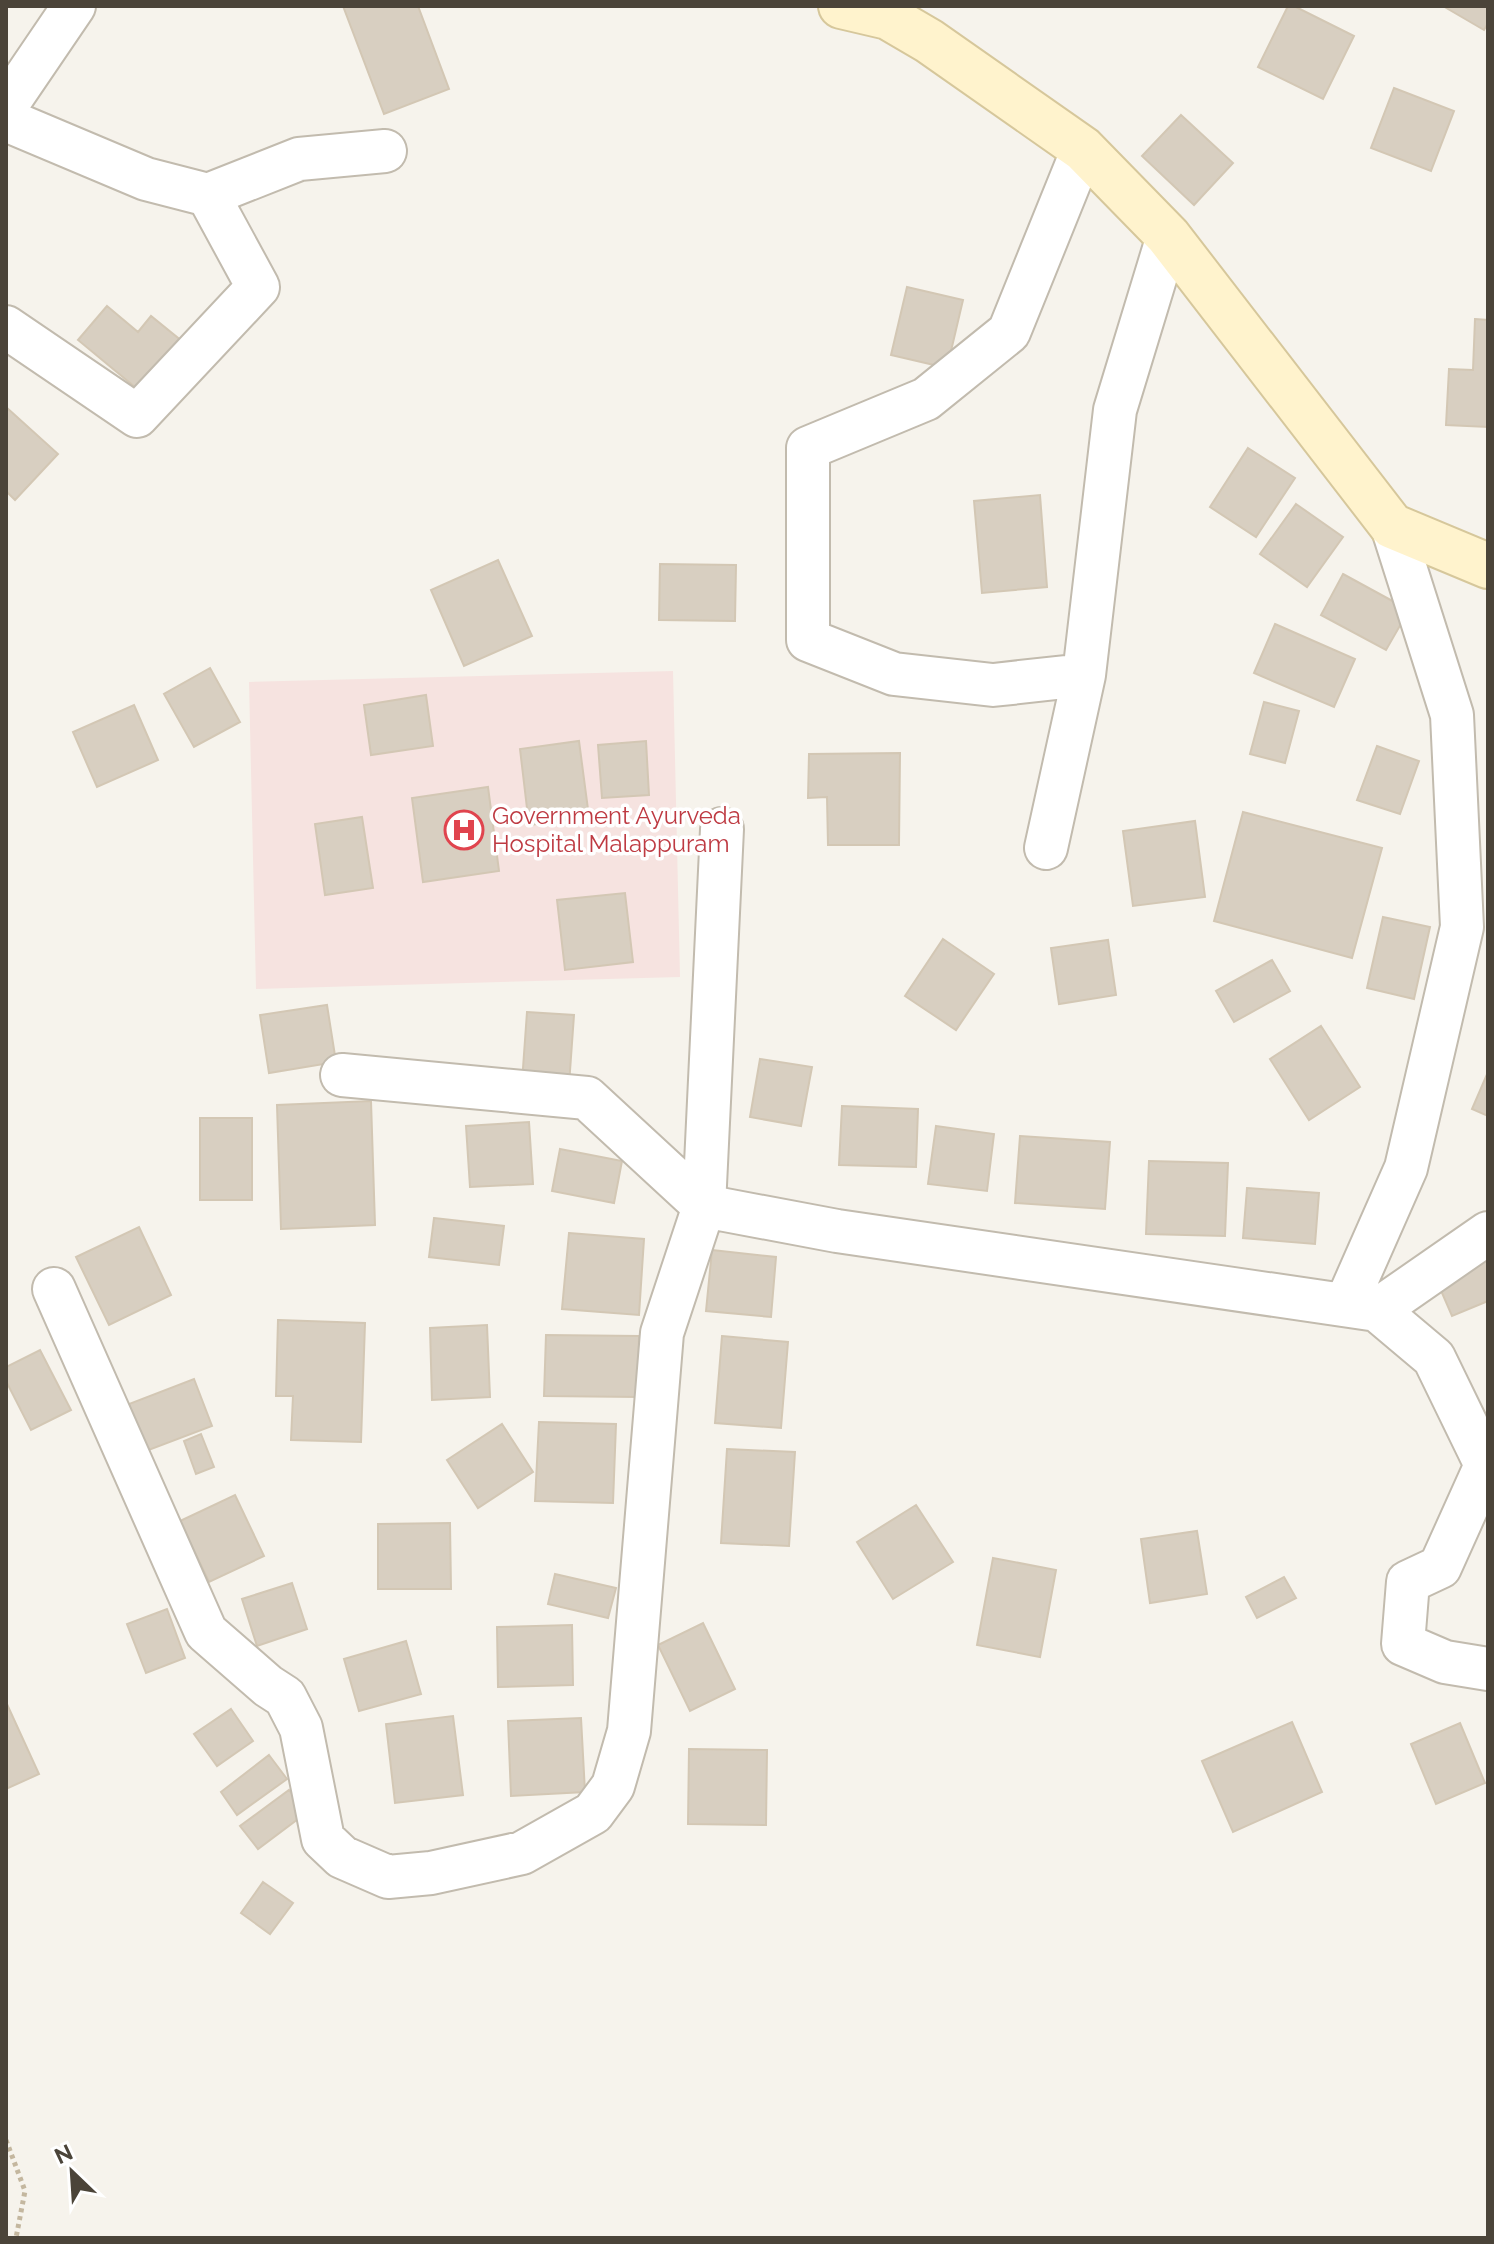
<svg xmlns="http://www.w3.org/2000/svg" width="1494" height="2244" viewBox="0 0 1494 2244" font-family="Raleway,sans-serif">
<rect width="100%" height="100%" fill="#f6f3ec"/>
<path fill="#f6e3e0" d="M673 671 680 977 256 989 249 682Z"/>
<path fill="#d8cfc1" stroke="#d3c7b4" stroke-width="2" d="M343 6H418L449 89 384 114Z
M1288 6H1294L1354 36 1323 99 1258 67Z
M1443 6H1488V23L1484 30Z
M1394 88 1454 111 1431 171 1371 148Z
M1181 115 1233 163 1194 205 1142 156Z
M907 287 963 300 947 368 891 355Z
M107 306 138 332 151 316 183 342 141 392 78 340Z
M1475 319 1488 320V427L1446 425 1449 369 1473 370Z
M6 407 58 454 15 500 6 491Z
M1248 448 1295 478 1256 537 1210 507Z
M1040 495 1047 587 982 593 974 501Z
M1296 504 1343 537 1307 587 1260 554Z
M498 560 532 636 464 666 431 590Z
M660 564 736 565 735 621 659 620Z
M1343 574 1409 610 1386 650 1321 615Z
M1275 624 1355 659 1334 707 1254 673Z
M210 668 240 722 194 747 164 694Z
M426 695 433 746 371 755 364 705Z
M1264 702 1299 711 1285 763 1250 754Z
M134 705 158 760 97 787 73 732Z
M579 741 589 817 529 825 520 749Z
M646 741 649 795 602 798 598 745Z
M1377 746 1419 761 1400 814 1357 800Z
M900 753 899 845H828L827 797 808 798 809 754Z
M488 787 499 871 423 882 412 798Z
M1243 812 1382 848 1352 958 1214 921Z
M362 817 373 888 325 895 315 824Z
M1195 821 1205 897 1133 906 1123 831Z
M625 893 633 962 565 970 557 900Z
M1383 917 1430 927 1414 999 1367 988Z
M943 939 994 974 956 1030 905 996Z
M1108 940 1116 995 1059 1004 1051 948Z
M1272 960 1290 991 1234 1022 1216 991Z
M327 1005 336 1062 269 1073 260 1015Z
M527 1012 574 1015 569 1085 522 1082Z
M1321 1026 1360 1087 1309 1120 1270 1059Z
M760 1059 812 1067 801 1126 750 1117Z
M1488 1072V1116L1472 1109Z
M371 1101 375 1225 281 1229 277 1105Z
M842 1106 918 1109 916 1167 839 1165Z
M200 1118H252V1200H200Z
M529 1122 533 1184 470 1187 466 1126Z
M936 1126 994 1134 987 1191 928 1184Z
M1020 1136 1110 1142 1105 1209 1015 1203Z
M560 1149 622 1161 614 1203 552 1191Z
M1149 1161 1228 1163 1225 1236 1146 1234Z
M1247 1188 1319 1193 1315 1244 1243 1238Z
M434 1218 504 1226 499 1265 429 1257Z
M139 1227 171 1295 109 1325 76 1257Z
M569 1233 644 1239 639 1315 562 1309Z
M712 1250 776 1257 771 1317 706 1311Z
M1488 1257V1301L1452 1316 1436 1279Z
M278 1320 365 1323 361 1442 291 1440 293 1396H276Z
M487 1325 490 1397 432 1400 430 1328Z
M546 1335 639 1336 638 1397 544 1396Z
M722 1336 788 1342 781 1428 715 1423Z
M40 1350 71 1410 31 1430 6 1381V1367Z
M194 1379 212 1426 146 1451 129 1404Z
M539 1422 616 1424 613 1503 535 1501Z
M502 1424 533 1472 478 1508 447 1460Z
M201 1434 214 1467 196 1474 184 1441Z
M727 1449 795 1452 789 1546 721 1543Z
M235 1495 264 1556 209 1582 180 1521Z
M916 1505 953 1562 893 1599 857 1542Z
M450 1523 451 1589H378V1524Z
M1197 1531 1207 1594 1150 1603 1141 1539Z
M993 1558 1056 1570 1040 1657 977 1645Z
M555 1574 616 1588 608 1618 548 1604Z
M1284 1577 1296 1598 1257 1618 1246 1597Z
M292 1583 307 1629 257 1646 242 1599Z
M167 1609 185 1658 146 1673 127 1624Z
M703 1623 735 1689 690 1711 658 1645Z
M572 1625 573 1685 498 1687 497 1627Z
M406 1641 421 1694 359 1711 344 1659Z
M6 1702 39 1774 6 1789Z
M231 1709 253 1741 217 1766 194 1734Z
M453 1716 463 1795 395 1803 386 1724Z
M581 1718 585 1792 511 1796 508 1721Z
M1292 1722 1322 1792 1233 1832 1202 1761Z
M1460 1723 1485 1783 1436 1804 1411 1744Z
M689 1749 767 1750 766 1825 688 1824Z
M269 1755 287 1779 237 1815 221 1792Z
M289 1790 306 1813 258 1849 240 1826Z
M263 1882 293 1903 270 1934 241 1913Z"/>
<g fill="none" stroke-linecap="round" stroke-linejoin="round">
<defs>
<path id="street" d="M6 106 74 6
M6 120 146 179 208 195 258 287 137 416 6 327
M1083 149 1009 332 926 399 808 448V640L894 674 993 685 1084 675 1115 410 1168 236
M208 195 299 159 385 151
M1046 848 1084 675
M342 1075 587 1098 704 1206
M704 1206 722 829
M54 1289 206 1632 268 1686 285 1697 301 1728 323 1839 342 1857 388 1877 431 1873 522 1853 593 1813 613 1786 629 1731 662 1333 704 1206 837 1231 1377 1310 1434 1358 1486 1465 1440 1567 1408 1582 1403 1644 1445 1662 1488 1669
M1346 1304 1406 1168 1462 927 1452 715 1392 526
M1377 1310 1488 1233"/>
<path id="secondary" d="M841 6 888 17 929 41 1083 149 1168 236 1392 526 1488 566"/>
</defs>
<use href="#street" stroke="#c2bbae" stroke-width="46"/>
<use href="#secondary" stroke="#d6c79b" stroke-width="48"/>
<path stroke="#c4b79f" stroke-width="5" stroke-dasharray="4 4" stroke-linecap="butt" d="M6 2140 25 2191 16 2238"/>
<use href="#street" stroke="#fff" stroke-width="42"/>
<use href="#secondary" stroke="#fff3cd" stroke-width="44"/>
</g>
<defs>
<symbol id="hospital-ring" viewBox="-11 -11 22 22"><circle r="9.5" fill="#fff" stroke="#e0444e" stroke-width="1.5"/><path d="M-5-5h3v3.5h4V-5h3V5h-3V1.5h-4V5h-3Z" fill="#e0444e"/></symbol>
</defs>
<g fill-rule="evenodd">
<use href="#hospital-ring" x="442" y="808" width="44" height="44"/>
</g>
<g text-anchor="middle" stroke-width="7" stroke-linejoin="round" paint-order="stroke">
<g font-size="24" fill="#be3a42" stroke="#fff" text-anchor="start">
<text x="492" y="824">Government Ayurveda<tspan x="492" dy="28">Hospital Malappuram</tspan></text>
</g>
</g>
<rect width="1494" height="2244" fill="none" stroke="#4b4439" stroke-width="16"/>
<g transform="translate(72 2172) rotate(335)" stroke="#ffffff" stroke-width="6" paint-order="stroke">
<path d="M0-6L14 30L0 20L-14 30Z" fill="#4b4439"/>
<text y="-12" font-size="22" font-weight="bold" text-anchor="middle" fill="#4b4439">N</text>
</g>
</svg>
